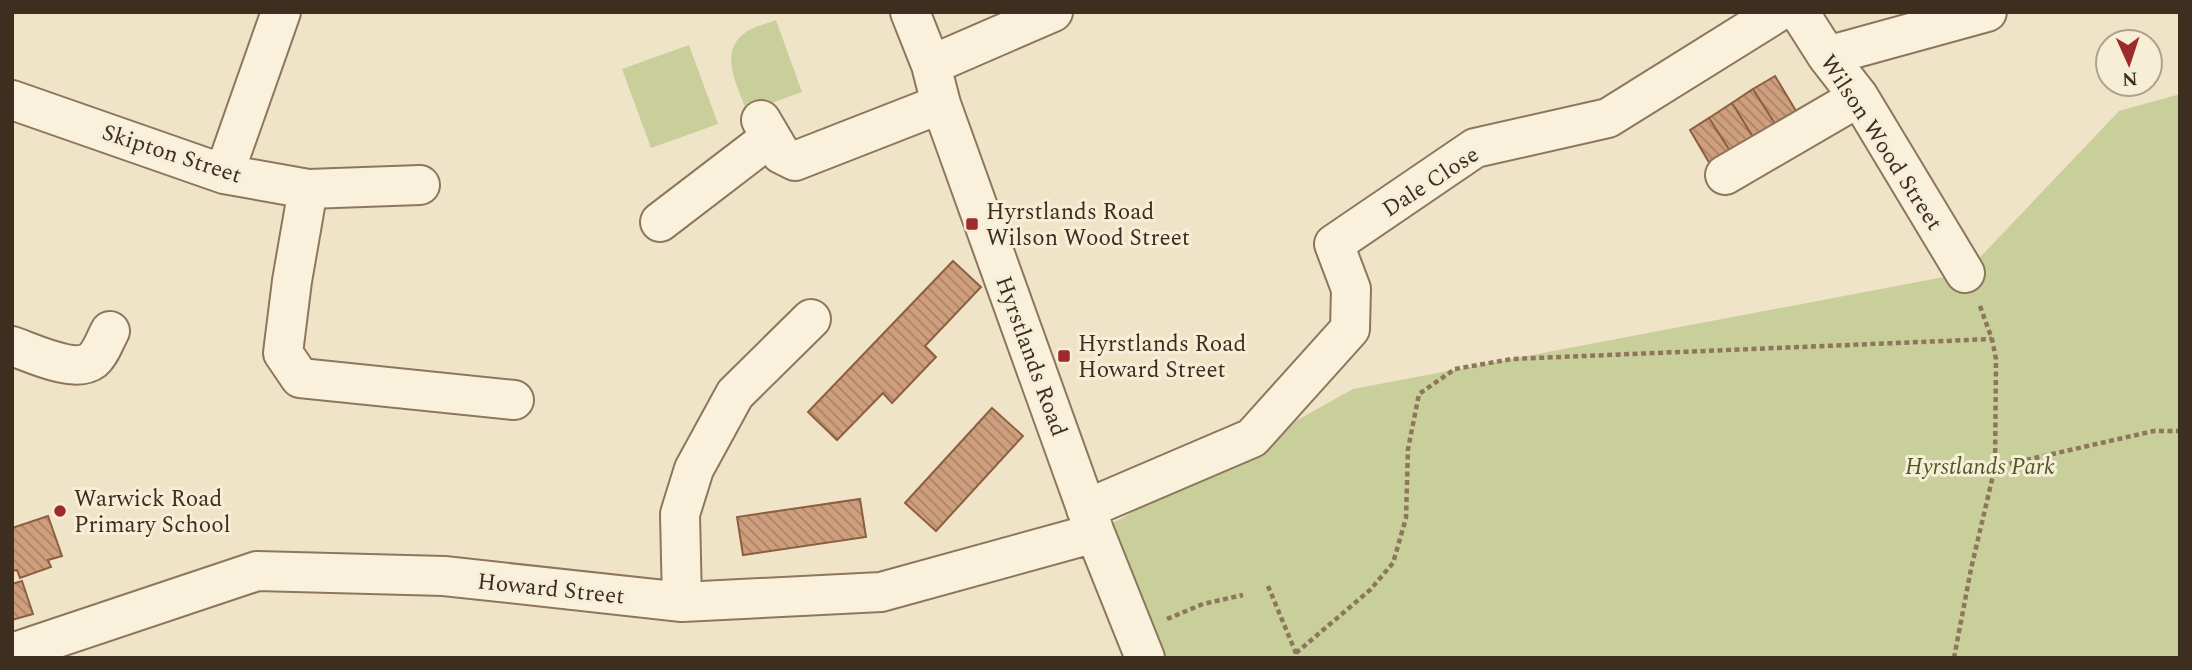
<svg xmlns="http://www.w3.org/2000/svg" width="2192" height="670" viewBox="0 0 2192 670" font-family="Spectral,serif">
<defs>
<pattern id="building-back-hatch" width="6" height="6" patternUnits="userSpaceOnUse" patternTransform="scale(1.75)"><rect width="6" height="6" fill="#cf9f7d"/><path d="M-1 5l2 2M0 0l6 6M5-1l2 2" fill="none" stroke="#a98266"/></pattern>
</defs>
<rect width="100%" height="100%" fill="#f0e4c8"/>
<path fill="#c9cf9b" d="M776 20 802 92 747 112C738 87 717 52 746 32 754 26 767 24 776 20Z
M689 45 718 124 651 148 622 69Z
M2180 94V658H1145L1095 533 1353 389 1965 273 2119 111Z"/>
<path fill="url(#building-back-hatch)" stroke="#8d5f41" stroke-width="2" d="M1775 76 1796 111 1775 124 1753 89Z
M1753 89 1775 124 1753 137 1732 103Z
M1732 103 1753 137 1730 151 1709 118Z
M1709 118 1730 151 1710 164 1690 130Z
M953 261 981 287 925 346 936 357 892 403 883 393 837 440 808 412Z
M992 408 1023 436 936 531 905 503Z
M860 499 866 537 743 555 737 517Z
M48 516 62 556 48 560 51 567 20 578 17 570 12 571V528Z
M22 581 33 614 12 620V584Z"/>
<g fill="none" stroke-linecap="round" stroke-linejoin="round">
<defs>
<path id="minor" d="M910 12 931 65 941 104 1095 533 1145 658
M1799 12 1827 56 1859 97 1965 273
M1827 56 1987 12
M931 65 1053 12
M12 100 224 174 308 189 420 185
M761 120 781 154 795 161 941 104
M224 174 281 12
M1725 175 1859 97
M308 189 292 281 283 353 300 378 514 400
M660 222 771 137
M12 346C32 353 75 374 93 360 101 353 105 340 110 331
M1086 509 1252 438 1350 329 1351 289 1334 244 1475 148 1608 118 1778 12
M682 602 680 514 694 469 735 394 811 319
M12 653 257 571 444 576 682 602 881 592 1095 533"/>
</defs>
<use href="#minor" stroke="#8d765c" stroke-width="42"/>
<path stroke="#8d765c" stroke-width="4.5" stroke-dasharray="5 3.5" stroke-linecap="butt" d="M1980 306 1992 339 1996 359 1995 467 2154 431H2180
M1268 586 1298 658
M1167 619 1203 604 1243 595
M1296 653 1370 590 1393 563 1406 518 1408 449 1419 394 1455 369 1512 359 1992 339
M1954 658 1971 569 1995 467"/>
<use href="#minor" stroke="#faf1dc" stroke-width="38"/>
</g>
<g fill="#9e2a2b" stroke="#f7eed8" stroke-width="2.5">
<rect x="965" y="217" width="14" height="14" rx="3.5"/>
<rect x="1057" y="349" width="14" height="14" rx="3.5"/>
<circle cx="60" cy="511" r="7"/>
</g>
<g text-anchor="middle" stroke-width="6" stroke-linejoin="round" paint-order="stroke">
<g font-size="23" fill="#3d2e20" stroke="#f7eed8">
<text transform="translate(1882 142) rotate(57)" y="8">Wilson Wood Street</text>
<text transform="translate(172 153) rotate(18)" y="8">Skipton Street</text>
<text transform="translate(1430 181) rotate(-33)" y="8">Dale Close</text>
<text transform="translate(1032 356) rotate(70)" y="8">Hyrstlands Road</text>
<text transform="translate(551 588) rotate(6)" y="8">Howard Street</text>
</g>
<g font-size="23" fill="#3d2e20" stroke="#f7eed8" text-anchor="start">
<text x="986" y="219">Hyrstlands Road<tspan x="986" dy="26">Wilson Wood Street</tspan></text>
<text x="1078" y="351">Hyrstlands Road<tspan x="1078" dy="26">Howard Street</tspan></text>
<text x="74" y="506">Warwick Road<tspan x="74" dy="26">Primary School</tspan></text>
</g>
<g font-size="23" font-style="italic" fill="#4d5a26" stroke="#f7eed8">
<text x="1980" y="474">Hyrstlands Park</text>
</g>
</g>
<rect width="2192" height="670" fill="none" stroke="#3d2e20" stroke-width="28"/>
<g transform="translate(2129 63) rotate(177)"><circle r="33" fill="#f7eed8" stroke="#ada18e" stroke-width="2"/>
<path d="M0-5L12 26L0 18L-12 26Z" fill="#9e2a2b"/>
<text y="-10" font-size="19" font-weight="bold" text-anchor="middle" fill="#3d2e20">N</text>
</g>
</svg>
